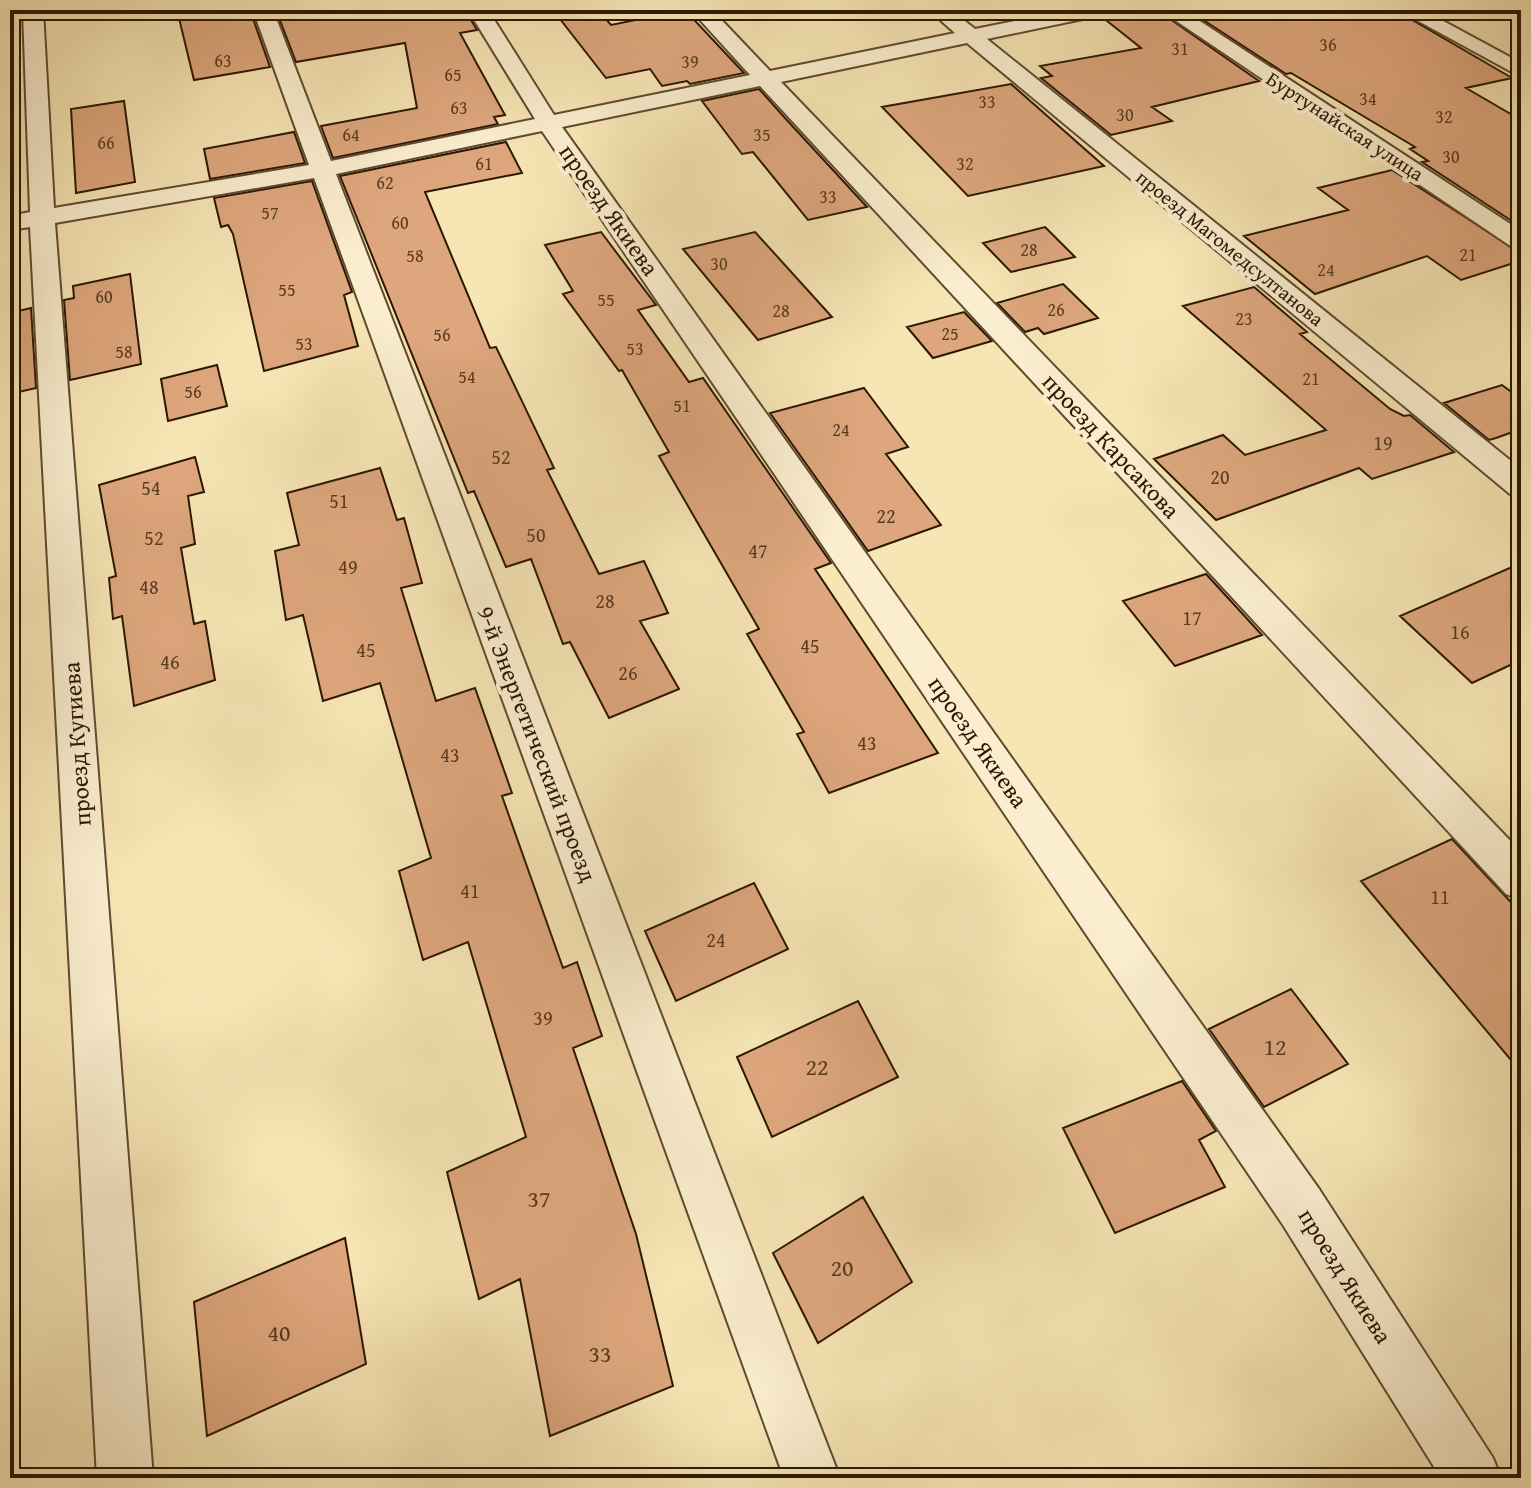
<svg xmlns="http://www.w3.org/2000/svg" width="1531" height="1488" viewBox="0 0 1531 1488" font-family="'Gentium Book Plus',serif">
<rect width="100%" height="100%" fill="#f7e5b4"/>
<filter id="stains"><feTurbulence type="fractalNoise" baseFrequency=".0025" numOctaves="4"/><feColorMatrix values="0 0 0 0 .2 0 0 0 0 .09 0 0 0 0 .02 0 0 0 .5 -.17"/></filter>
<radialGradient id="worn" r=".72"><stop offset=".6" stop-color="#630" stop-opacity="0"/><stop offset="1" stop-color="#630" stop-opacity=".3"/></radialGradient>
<path fill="#dda67c" stroke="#2c1703" stroke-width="2" d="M205 10H250L270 67 194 80 178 14Z
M276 10H465L477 30 460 33 505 115 494 117 498 124 333 158 321 126 417 108 405 43 296 62Z
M553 10H598L611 25 685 10 744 73 690 84 687 81 662 86 650 69 606 78Z
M1110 10H1157L1259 81 1152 107 1172 121 1111 135 1041 78 1052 76 1040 66 1141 48 1102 17Z
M1188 10H1395L1512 78 1466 88 1521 120V227L1422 162 1428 161 1410 149 1415 147 1291 73 1286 74Z
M1011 84 1104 166 968 196 882 107Z
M759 89 785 118 867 207 808 220 753 152 742 154 702 101Z
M124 101 135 182 76 193 71 109Z
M294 132 305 163 210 179 204 149Z
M506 142 522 173 425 192 490 348 496 347 554 468 547 470 599 574 644 561 668 613 640 621 679 689 609 718 570 642 563 644 531 559 506 567 474 491 468 493 340 176Z
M1392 170 1521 253 1520 261 1461 280 1427 256 1315 294 1244 236 1348 210 1318 188Z
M312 181 352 292 344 295 358 346 264 371 233 234 228 225 221 227 214 198Z
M1045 227 1075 257 1011 272 983 243Z
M601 232 656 305 638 310 689 382 703 378 831 563 815 569 938 753 829 793 797 734 804 732 747 634 759 629 659 456 669 452 622 370 619 371 563 294 573 291 545 245Z
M755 232 832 317 758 340 683 249Z
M130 274 141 364 70 380 64 300 74 298 73 286Z
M1063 284 1098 318 1044 334 1038 328 1025 332 997 303Z
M1254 287 1307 332 1300 334 1390 409 1404 416 1410 415 1454 452 1372 479 1359 468 1216 520 1154 459 1223 435 1245 455 1326 430 1183 306Z
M31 308 36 388 10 394V313Z
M964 312 992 341 933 358 907 327Z
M217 365 227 406 168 421 161 379Z
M1502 385 1521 399V429L1496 438 1489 440 1444 403Z
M864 388 908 447 886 454 941 525 868 551 770 413Z
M195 457 204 492 188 496 195 544 181 548 194 624 205 621 215 680 134 706 122 616 113 619 109 578 116 576 99 485Z
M380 468 397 520 404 518 422 583 401 588 436 701 475 688 512 793 502 796 563 968 577 962 602 1036 573 1048 636 1234 673 1386 550 1436 520 1279 479 1299 447 1172 526 1137 468 942 423 960 399 871 431 858 380 683 323 701 303 615 286 620 275 551 299 545 287 493Z
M1521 563V660L1472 683 1400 616Z
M1206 574 1262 635 1175 666 1123 601Z
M1452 839 1521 913V1072L1361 881Z
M754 883 788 949 676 1001 645 931Z
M1291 989 1348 1064 1264 1107 1209 1029Z
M858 1001 898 1077 772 1137 737 1057Z
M1182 1081 1216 1131 1199 1140 1225 1187 1115 1233 1063 1128Z
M863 1197 912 1282 818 1343 773 1253Z
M345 1238 366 1364 207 1436 194 1302Z"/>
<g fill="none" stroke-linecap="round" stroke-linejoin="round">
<defs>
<path id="minor" d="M23 10H43L54 208 309 165 253 10H273L331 161 535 119 468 10H488L554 115 750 75 691 10H712L770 71 955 33 929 10H951L975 29 1068 10H1107L1097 16 987 39 1521 469V497L1510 494 967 43 781 82 1521 852V900L1506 894 760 86 562 127 1319 1189 1493 1458 1501 1478H1441L1283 1225 542 131 336 174 840 1478H784L314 178 55 223 153 1478H97L30 227 10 230V216L30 212Z
M1160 10H1183L1521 231V250L1512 247Z
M1398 10H1423L1521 63V77Z"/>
</defs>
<use href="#minor" stroke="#5f4a2f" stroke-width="4"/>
<use href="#minor" fill="#faeece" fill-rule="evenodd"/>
</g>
<g text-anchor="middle" stroke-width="8" stroke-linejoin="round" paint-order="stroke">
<g font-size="18" fill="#583b21">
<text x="1328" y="51">36</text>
<text x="1180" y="55">31</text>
<text x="223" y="67">63</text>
<text x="690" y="68">39</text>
<text x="453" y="81">65</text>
<text x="1368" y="105">34</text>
<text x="987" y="108">33</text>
<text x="459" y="114">63</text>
<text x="1125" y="121">30</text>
<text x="1444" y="123">32</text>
<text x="351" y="141">64</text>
<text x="762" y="141">35</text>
<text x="106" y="149">66</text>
<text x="1451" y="163">30</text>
<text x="484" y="170">61</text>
<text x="965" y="170">32</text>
<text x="385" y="189">62</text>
<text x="828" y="203">33</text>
<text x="270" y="219">57</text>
<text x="400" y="229">60</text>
<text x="1029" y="256">28</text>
<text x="1468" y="261">21</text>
<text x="415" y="262">58</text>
<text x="719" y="270">30</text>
<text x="1326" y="276">24</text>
<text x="287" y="296">55</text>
<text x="104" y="303">60</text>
<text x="606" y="306">55</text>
<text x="1056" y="316">26</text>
<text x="781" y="317">28</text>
<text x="1244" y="325">23</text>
<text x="950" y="340">25</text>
<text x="442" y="341">56</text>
<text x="304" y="350">53</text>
<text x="635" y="355">53</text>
<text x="124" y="358">58</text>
<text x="467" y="383">54</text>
<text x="1311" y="385">21</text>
<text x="193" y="398">56</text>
<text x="682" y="412">51</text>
<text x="841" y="436">24</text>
</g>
<g font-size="20" fill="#2c1703" stroke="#faeece">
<text transform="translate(1345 126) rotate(33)" y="7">Буртунайская улица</text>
<text transform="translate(1230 248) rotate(39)" y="7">проезд Магомедсултанова</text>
</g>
<g font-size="20" fill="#583b21">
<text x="1383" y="450">19</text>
<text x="501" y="464">52</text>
<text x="1220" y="484">20</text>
<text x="151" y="495">54</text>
<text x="339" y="508">51</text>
<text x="886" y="523">22</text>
<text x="536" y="542">50</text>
<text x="154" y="545">52</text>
<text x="758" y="558">47</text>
<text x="348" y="574">49</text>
<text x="149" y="594">48</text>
<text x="605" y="608">28</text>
<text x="1192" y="625">17</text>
<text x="1460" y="639">16</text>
<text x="810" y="653">45</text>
<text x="366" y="657">45</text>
<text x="170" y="669">46</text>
<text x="628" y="680">26</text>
<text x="867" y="750">43</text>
<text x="450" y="762">43</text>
<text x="470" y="898">41</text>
<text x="1440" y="904">11</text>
<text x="716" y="947">24</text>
<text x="543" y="1025">39</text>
</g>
<g font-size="24" fill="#2c1703" stroke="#faeece">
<text transform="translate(609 210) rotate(55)" y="8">проезд Якиева</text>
<text transform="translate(1111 446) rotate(47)" y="8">проезд Карсакова</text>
<text transform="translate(978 742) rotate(55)" y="8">проезд Якиева</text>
<text transform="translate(77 744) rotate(-94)" y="8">проезд Кугиева</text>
<text transform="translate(537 744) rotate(69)" y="8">9-й Энергетический проезд</text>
<text transform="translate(1345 1276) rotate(58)" y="8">проезд Якиева</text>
</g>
<g font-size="24" fill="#583b21">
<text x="1275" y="1055">12</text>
<text x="817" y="1075">22</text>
<text x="539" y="1207">37</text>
<text x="842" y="1276">20</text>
<text x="279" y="1341">40</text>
<text x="600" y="1362">33</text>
</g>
</g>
<rect width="1531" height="1488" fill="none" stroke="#f7e5b4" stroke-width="40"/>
<rect x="12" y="12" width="1507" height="1464" fill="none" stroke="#2c1703" stroke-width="4"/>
<rect x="20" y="20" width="1491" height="1448" fill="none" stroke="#2c1703" stroke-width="2"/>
<rect width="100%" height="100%" filter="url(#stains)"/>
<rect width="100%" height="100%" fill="url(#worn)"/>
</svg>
